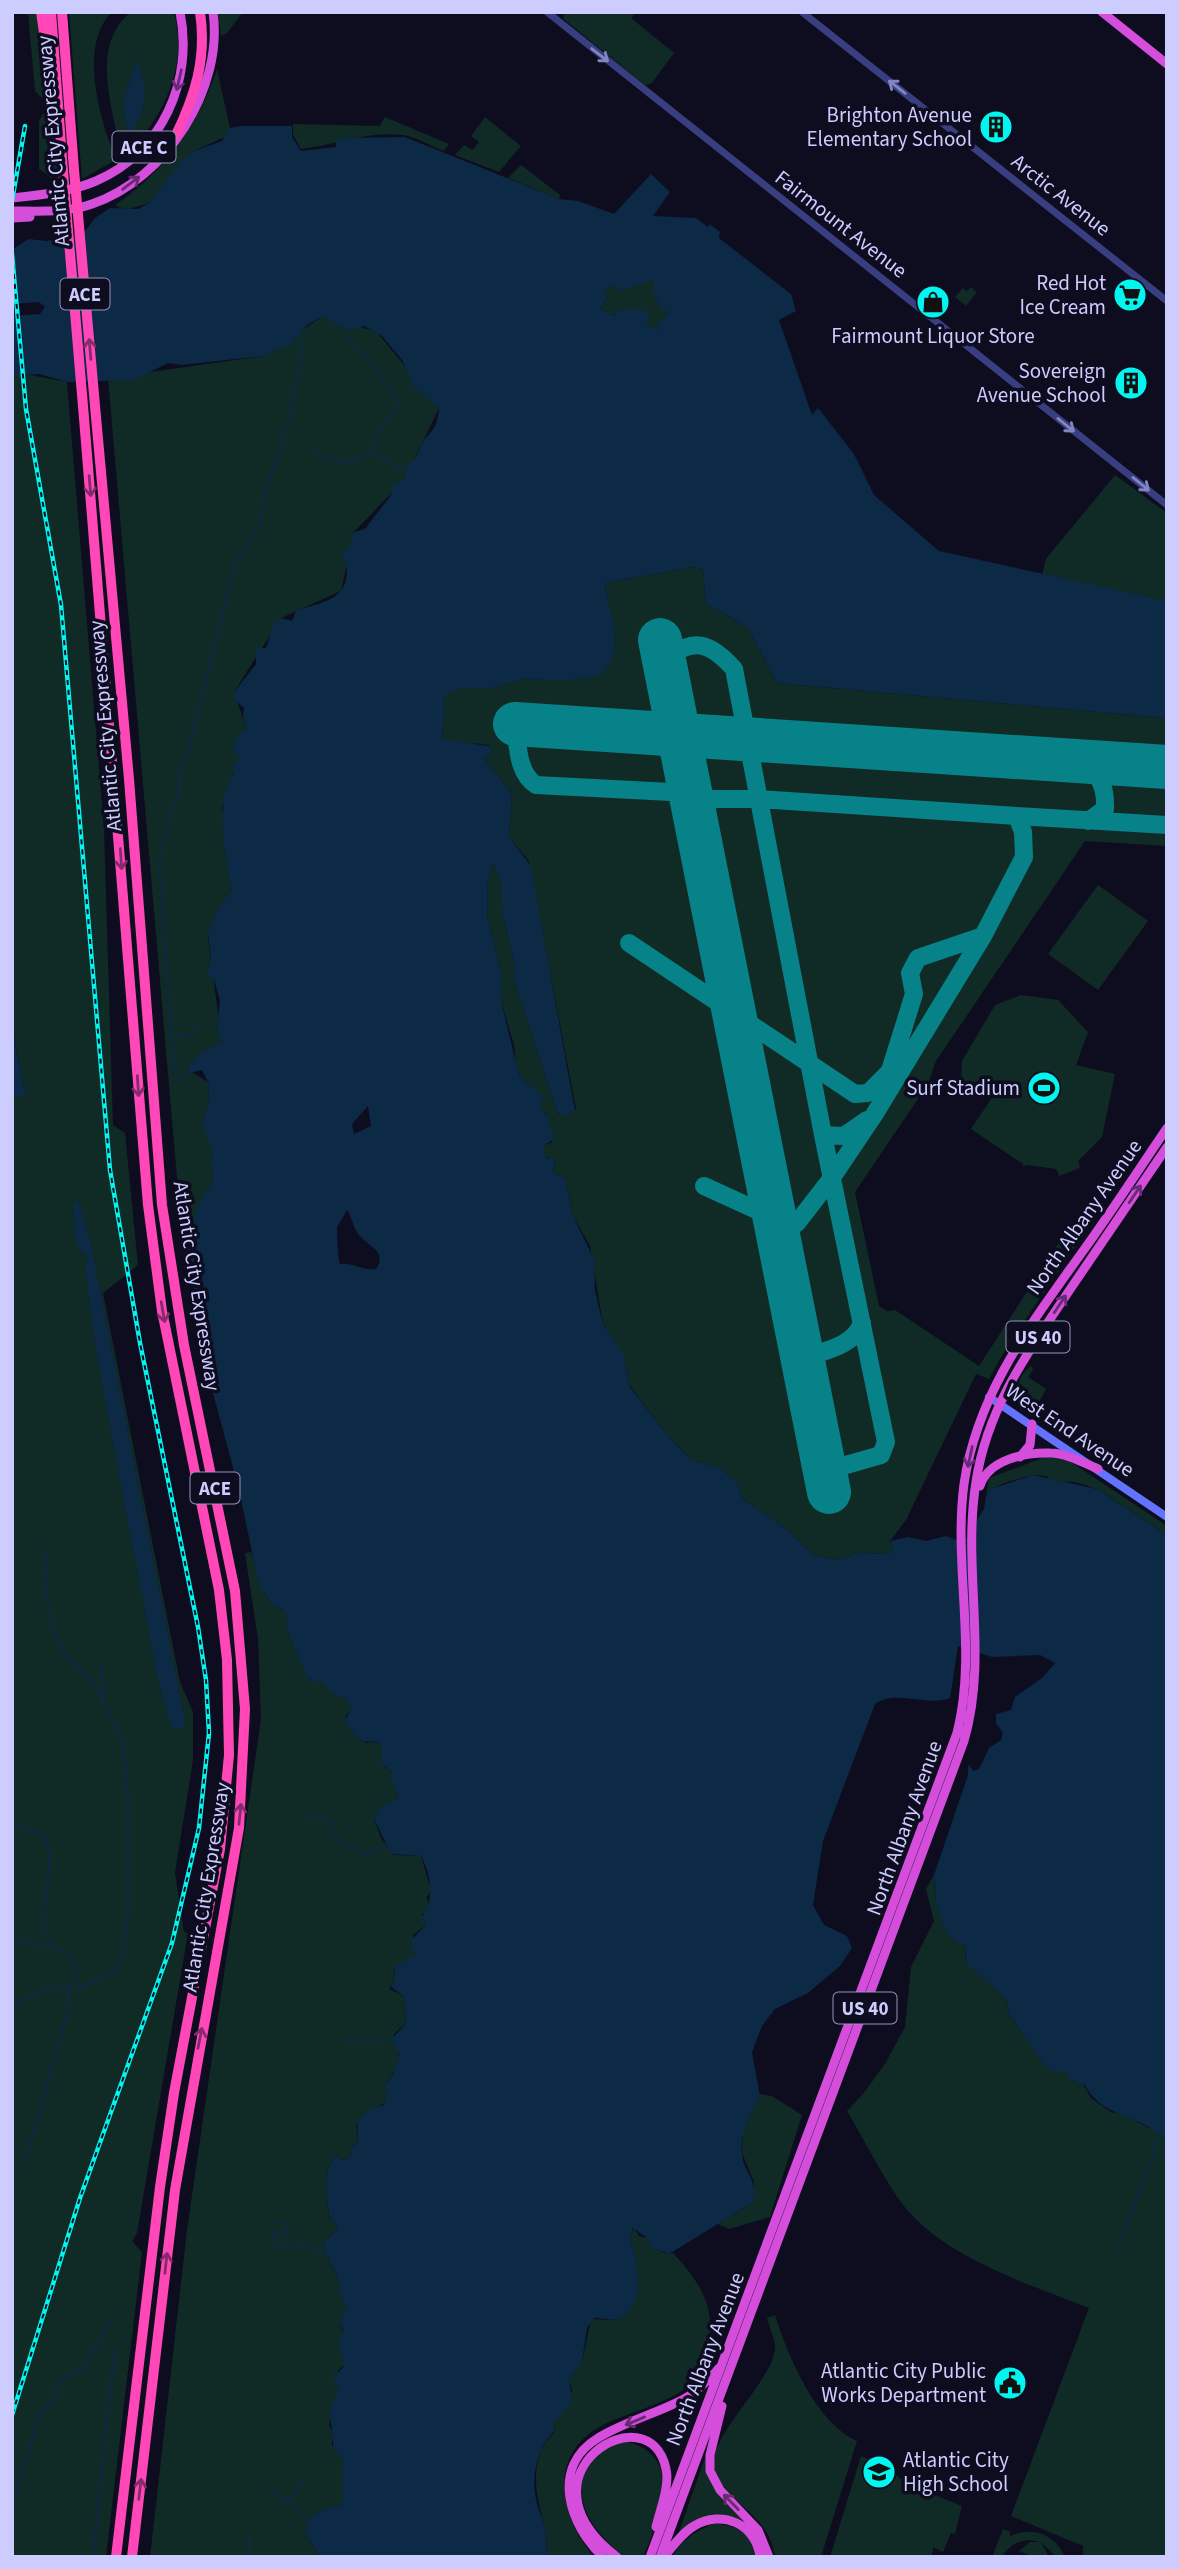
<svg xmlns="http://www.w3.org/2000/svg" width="1179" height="2569" viewBox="0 0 1179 2569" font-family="'Source Sans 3',sans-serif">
<rect width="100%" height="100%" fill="#0e0d20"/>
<path fill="#102a26" d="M28 12H36L52 106 58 183 39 169V121L46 109 42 98 35 91Z
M69 12H112C77 46 101 122 116 160L82 179Z
M131 12H174C189 67 163 117 126 156L120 150C112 105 90 45 131 12Z
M218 12H243L227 33 221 36Z
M565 12H630L634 15 631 18 674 53 651 84 645 85 566 21 563 18Z
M217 69 230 128 227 136 194 151 149 203 125 210 115 205C165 171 198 126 217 69Z
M385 117 449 144 444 151C431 146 416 137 403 135 367 131 335 145 301 149L293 135V124L380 126Z
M485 117 521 146 499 172 455 155 464 145 472 150 479 142 471 136Z
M521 165 560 195 559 199 508 178Z
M654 279V295L661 309 667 310 669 314 660 323V333L642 323 639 310H620L612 316 600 308 607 297 604 288 616 285 619 291Z
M971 287 977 292 966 306 955 297 963 288 967 291Z
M323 316 377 332 439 408 405 479 354 532 341 591 281 618 234 692 247 729 233 747 239 758 222 807 232 890 208 938 222 1043 187 1069 208 1082 213 1182 188 1233 190 1253H187L179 1201 108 378 263 356Z
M25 374 67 382 104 829 113 1125 125 1133 138 1265 103 1293 180 1682 193 1712V1760L175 1873 184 1932 188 1933 137 2233 132 2241 142 2252 106 2557H12V1096H26L12 1028V376Z
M1115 475 1167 513V601L1042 575 1046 559Z
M694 567 703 569 706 603 748 628 777 683 1167 718V846L1085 841 936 1061 928 1084 855 1192 879 1306 887 1311 895 1310 979 1366 1069 1227 1082 1237 1008 1345 989 1379 976 1374 906 1520 890 1541 893 1549 890 1554 857 1553 838 1560 814 1555 781 1525 743 1499 737 1483 720 1467 691 1460 670 1438 629 1385 624 1357 603 1324 590 1246 573 1216 565 1179 553 1171 555 1161 544 1156V1146L552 1142 553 1136 546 1113 540 1106 535 1091 523 1080 516 1066 514 1045 501 1001V973L487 917 488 878 494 863 502 886V910L515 968V982L557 1112 559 1114 576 1109 529 861 509 837 512 794 484 758 491 753 489 745 442 740 445 695 460 688H492L525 678 550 681 612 658 615 644 605 583Z
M1098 885 1148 921 1098 990 1048 954Z
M1021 995 1058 1000 1088 1032 1076 1065 1115 1074 1102 1137 1078 1161 1080 1168 1059 1176 1056 1169 1026 1165 1023 1167V1164L971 1129 993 1096 961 1080 962 1061 995 1005Z
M1031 1365 1033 1370 1028 1377 1046 1389 1033 1413 1012 1397 1022 1375Z
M1045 1457 1068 1460 1167 1526V1535L1097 1489 1075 1482 1054 1481 1046 1476 1033 1475 1007 1482 991 1489 986 1496 989 1478Z
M251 1552C260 1572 258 1601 282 1609L288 1619 286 1627 306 1674 310 1680 321 1681 328 1690 348 1700 351 1710 345 1717 359 1739 366 1743 377 1741 381 1745 384 1767 392 1772V1784L399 1798 389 1803 374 1819 381 1838 394 1855 421 1856 431 1890 427 1897 429 1909 422 1915 426 1925 413 1935 416 1955 394 1971 395 1980 390 1985V1989L404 1997 406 2023 394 2034V2046L398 2048C400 2058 394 2077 386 2083L388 2092 385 2103 371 2110 356 2125 358 2141 351 2149 350 2157 343 2160 335 2155 328 2169 326 2187 329 2215 338 2228 322 2245 340 2282V2295L347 2307 341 2328 344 2333 345 2365 338 2370 339 2389 329 2425 333 2432 332 2445 343 2458V2505C326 2509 305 2511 306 2536L321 2557H150L187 2230 261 1719 258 1639 245 1553Z
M934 1875C934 1897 942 1939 965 1945V1960L1006 1999 1010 2016 1047 2068 1065 2071 1073 2081 1082 2082 1091 2098 1111 2112 1122 2114 1167 2137V2557H1083V2546L1011 2516 1089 2308C1031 2285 952 2260 909 2212 888 2188 864 2139 847 2111L863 2094 885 2064 905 2027 911 1967 934 1921 926 1889Z
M759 2094 772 2096 802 2115 770 2217 729 2229 718 2224 752 2203 754 2182 742 2153 743 2131Z
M634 2228 639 2236 647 2238C651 2247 663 2256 673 2253 701 2283 718 2310 707 2353 703 2366 701 2376 690 2385 665 2405 631 2411 603 2425 546 2454 560 2517 594 2557H549C545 2545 547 2536 544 2524 535 2491 528 2457 555 2431L553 2424 572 2391 569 2379 582 2362 591 2319 615 2320C648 2298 636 2267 630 2235Z
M775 2315C788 2356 816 2423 857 2441L821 2557H775C773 2546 770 2536 763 2527 749 2507 709 2486 714 2458 721 2424 771 2380 775 2350 776 2341 769 2327 767 2318Z
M624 2441C685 2454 661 2515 643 2557 638 2557 631 2558 626 2557 618 2555 611 2545 605 2539 570 2503 573 2458 624 2441Z
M707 2452 706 2469 749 2526C717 2509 710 2517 679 2532Z
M861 2456 888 2468 907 2484 962 2506 955 2534 951 2533 943 2552 933 2547 932 2557H830Z
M716 2523C737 2527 753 2532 755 2557H672C683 2538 696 2531 716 2523Z
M1003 2529 1010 2532V2536C1033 2526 1055 2534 1065 2557H1056L1041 2542 1049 2557H1034L1019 2551 1030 2542H1040C1024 2537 1011 2542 1002 2557H992Z"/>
<path fill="#0c2945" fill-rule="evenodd" d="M137 61C149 89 148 111 128 135L123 102Z
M241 126H292V137L301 151 336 147V141L346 138 405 137 559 199 578 201 614 214 651 174 670 192 653 216 696 218 708 227 710 224 720 232 719 238 791 294 796 311 779 320 812 415 818 408 854 454 874 495 939 551 1167 601V718L777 683 748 628 706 603 703 569 694 567 605 583C608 614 629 653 598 677L550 681 525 678 492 688H460L445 696 442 739 489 746 492 752 484 758 512 794 509 837 531 866 575 1111 564 1116 557 1112 515 982V968L502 910V886L494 863 488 878 487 917 501 973V1001L518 1071 523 1080 544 1097 540 1106 547 1115 554 1139 544 1146V1156L549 1159 555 1158 553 1171 565 1179 573 1216 594 1259 595 1290 603 1324 624 1355 629 1386 670 1438 691 1460 720 1467 737 1483 743 1499 781 1525 814 1555 838 1560 857 1553 890 1554 893 1549 890 1541 909 1537 926 1541 946 1536 959 1541 975 1533V1523L984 1509 986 1496 991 1489 1033 1475 1097 1489 1167 1535V2137C1159 2135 1154 2130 1147 2126 1120 2112 1100 2112 1084 2084L1071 2080 1065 2071 1054 2072 1047 2069 1010 2016 1006 1999 966 1963 965 1945 957 1943 944 1928 936 1902 934 1875 968 1775V1765L974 1771 979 1769 989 1748 1001 1740 1003 1733 996 1723V1714L1011 1710 1015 1697 1042 1678 1055 1663 1040 1655 992 1657 958 1646 950 1698C927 1707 896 1689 875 1704L823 1841 813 1905 824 1925 847 1936 852 1948 840 1966 808 1993 775 2009 762 2026 752 2052 760 2097C750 2114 739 2134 742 2155 744 2173 760 2182 752 2203L669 2254 652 2248 647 2238 633 2228 630 2235C635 2262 650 2304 617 2320L594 2318 587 2328 582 2362 569 2379 572 2402 553 2424 555 2430C537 2447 530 2478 537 2503 539 2512 544 2520 545 2530 547 2541 545 2546 549 2557H321L306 2536C305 2510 326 2509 343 2505V2458L333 2448C334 2419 323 2418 339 2389L333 2378 345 2365 338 2341 344 2333 340 2322 347 2307 339 2294 340 2282 322 2245 338 2228 329 2215 326 2187 328 2169 335 2155 343 2160 350 2157 351 2149 358 2141 357 2121 371 2109 384 2105 388 2092 385 2085 393 2075 399 2054 391 2040 406 2023 404 1997 390 1986 395 1980V1965L416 1955 411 1940 426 1925 422 1917C434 1900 432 1876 421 1856L391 1854 374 1819 382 1806 399 1798 392 1784V1772L382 1765 381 1745 377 1741 363 1742 348 1728 345 1720 351 1710 347 1700 328 1690 321 1681 314 1682 307 1677 285 1625 288 1619 282 1609 272 1605 259 1585 239 1490 202 1352 187 1234 202 1198 213 1182 211 1147 203 1123 209 1103 208 1082 202 1070 190 1073 187 1069 201 1052 222 1043 217 1029 220 1000 214 980 207 975 211 958 208 932 218 909 232 890C226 860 213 800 234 774L232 769 239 758 232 747 239 735 247 729 243 717 244 708 236 701 234 692 256 664V648H266L274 624 281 618 292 621 296 611C317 602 347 603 347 570 346 564 343 559 343 553L350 546 354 532 365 529 391 495 394 485 405 479 408 464C419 458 418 449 424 440 435 427 437 427 439 408L414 387 402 360 382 336 364 326 346 330 323 316 306 326 291 344 263 356 182 365 168 363 134 380 67 382 39 374 12 376V250L28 239 47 241 86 230 95 218 110 208 138 209 149 203 182 161 194 151 222 141 230 128ZM654 280V295L661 310H667L669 314 657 323 659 332 645 323 648 320V313L640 309 620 310 613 316 600 308 607 297 605 289 616 285 619 291ZM368 1106 371 1126 354 1134 352 1124ZM347 1210C352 1218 353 1227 359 1235 369 1247 388 1252 376 1269 362 1271 353 1262 340 1264 338 1260 337 1233 337 1227Z
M12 1029 26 1096H12Z
M78 1199 91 1246 185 1721 182 1728 172 1729 158 1680 97 1357 85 1266 89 1258 76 1244 73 1205Z"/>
<path fill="#0e0d20" d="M39 302 45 307 40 314 12 316V304Z"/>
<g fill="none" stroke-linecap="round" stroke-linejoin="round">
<path stroke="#0c2945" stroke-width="2" d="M345 337 369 360 397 400 396 410 376 433 374 455
M310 452 346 463 371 453 407 471
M174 1036 190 1035 199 1025
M190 1072 181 1080 174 1073 159 863 173 806 179 794V772L185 762 236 562 260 525 264 493 281 449 282 431 289 419 302 354 299 335
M101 1666 104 1703
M303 1817 328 1818 337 1839 364 1854 385 1847
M12 1825C20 1827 31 1828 39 1833 64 1849 34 1915 48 1940 53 1950 67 1951 74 1958L77 1986
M12 1939 40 1946 51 1944
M12 2004 47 1989 86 1985 114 1973 123 1956 128 1913V1794L122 1740 95 1685 65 1654 54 1631 46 1595 45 1550
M342 2042 391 2040
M25 2163 69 2007V1988
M276 2220 285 2223 289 2234H272L276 2248 289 2244 296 2250 301 2244 327 2254
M1118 2247 1153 2157 1154 2145 1162 2136
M271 2485 278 2498C290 2501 299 2512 310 2519
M286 2500 294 2496 301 2482
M12 2506 40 2414 56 2399V2386L63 2377 83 2369 92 2350 99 2347 103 2331 114 2317
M250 2535V2557
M93 2557 115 2348"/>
<path stroke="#078288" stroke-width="18" d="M664 659C694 638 709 641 734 669L823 1135 886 1442 881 1455 825 1471
M515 724C518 744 517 773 536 785L690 793 698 799H758L1017 816 1023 832 1024 857 983 936 874 1115 831 1179 797 1223 790 1228 776 1227 761 1212 704 1186
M1077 761C1099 771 1106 785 1105 809L1088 821
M1017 816 1167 825
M629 943 855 1094 868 1093 889 1072
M888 1077 914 994 910 973 918 958 983 936
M823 1135 844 1136 867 1120
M800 1347 813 1355C832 1349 855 1343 862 1323"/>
<path stroke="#078288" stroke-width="44" d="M660 640 829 1492
M515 724 1167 767"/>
<path stroke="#383e7f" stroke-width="7" d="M547 12 1167 505
M802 12 1167 301"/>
<path stroke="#6373ff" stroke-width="8" d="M989 1397 1167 1517"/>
<path stroke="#d44ddb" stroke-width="9" d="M1102 12 1167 64
M12 198C41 195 70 192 96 181 162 153 194 80 180 12
M12 211C39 211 67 213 92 204 166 179 224 89 213 12
M12 218 30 217
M1020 1457 1030 1445 1032 1424
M980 1486C988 1460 1025 1452 1050 1453 1066 1453 1084 1463 1098 1469
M722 2406 710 2455V2471L720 2490 758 2530 769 2557
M603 2557C569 2525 550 2467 598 2438 624 2422 655 2414 682 2400 697 2392 708 2380 719 2368
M617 2557C509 2474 650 2390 666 2469 670 2486 660 2510 656 2527
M650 2557 957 1733C978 1651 953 1567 964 1484 977 1393 1031 1324 1083 1251 1112 1211 1139 1169 1167 1128
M660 2557 964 1741C989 1656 962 1569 976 1482 987 1407 1030 1349 1071 1288 1103 1241 1135 1194 1167 1147
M664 2557C673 2546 682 2533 694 2526 722 2509 756 2524 760 2557"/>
<path stroke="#ff47b7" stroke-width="10" d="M41 12 50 74
M51 12 63 171
M62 12 74 170
M175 137C195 96 207 59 200 12
M96 417 129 779 162 1205 184 1345 235 1591 245 1709 239 1828 175 2190 132 2557
M84 418 148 1205 162 1311 219 1590 227 1660 229 1755 220 1849 174 2093 160 2187 116 2557"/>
<defs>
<path id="rail" d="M12 201 25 126
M12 254 26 409 61 605 110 1170 140 1343 198 1627 206 1680 209 1733 199 1828 172 1943 80 2198 12 2415"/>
</defs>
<use href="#rail" stroke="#00f6ef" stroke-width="4.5"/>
<use href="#rail" stroke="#0e0d20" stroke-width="2" stroke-dasharray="5" stroke-linecap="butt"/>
<path stroke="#ff47b7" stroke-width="10" d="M74 170 96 417
M63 171 84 418"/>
</g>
<defs><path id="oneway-shaft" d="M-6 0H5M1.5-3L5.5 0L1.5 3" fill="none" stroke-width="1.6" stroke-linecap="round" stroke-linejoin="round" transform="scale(1.75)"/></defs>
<g stroke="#8285bf">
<use href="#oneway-shaft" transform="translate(600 55) rotate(38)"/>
<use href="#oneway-shaft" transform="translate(897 87) rotate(-142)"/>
<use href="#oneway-shaft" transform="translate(1066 425) rotate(39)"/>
<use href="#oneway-shaft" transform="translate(1141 484) rotate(39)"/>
</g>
<g stroke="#672a74">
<use href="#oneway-shaft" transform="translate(179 80) rotate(103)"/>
<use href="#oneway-shaft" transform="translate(131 183) rotate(-37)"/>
<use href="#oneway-shaft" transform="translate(1135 1194) rotate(-56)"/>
<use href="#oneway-shaft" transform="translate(1060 1304) rotate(-56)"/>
<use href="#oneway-shaft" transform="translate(970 1457) rotate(102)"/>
<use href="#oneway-shaft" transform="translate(635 2421) rotate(157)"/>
<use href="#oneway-shaft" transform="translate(731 2502) rotate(-134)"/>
</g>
<g stroke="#862a6c">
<use href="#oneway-shaft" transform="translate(90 349) rotate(-95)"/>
<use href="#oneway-shaft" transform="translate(90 486) rotate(85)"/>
<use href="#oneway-shaft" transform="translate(121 859) rotate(86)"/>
<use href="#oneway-shaft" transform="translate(138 1086) rotate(86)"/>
<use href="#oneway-shaft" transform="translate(163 1312) rotate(80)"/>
<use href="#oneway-shaft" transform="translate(240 1814) rotate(-84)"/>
<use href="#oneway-shaft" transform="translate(200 2038) rotate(-79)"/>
<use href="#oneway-shaft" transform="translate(166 2263) rotate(-84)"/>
<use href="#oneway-shaft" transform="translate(140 2489) rotate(-83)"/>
</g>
<defs>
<symbol id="building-disc" viewBox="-11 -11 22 22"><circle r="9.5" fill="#00f6ef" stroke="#0e0d20"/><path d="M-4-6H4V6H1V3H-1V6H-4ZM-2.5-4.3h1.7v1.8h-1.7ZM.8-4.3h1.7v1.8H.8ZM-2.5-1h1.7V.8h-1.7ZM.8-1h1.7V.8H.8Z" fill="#111"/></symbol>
<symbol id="supermarket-disc" viewBox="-11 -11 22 22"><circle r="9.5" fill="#00f6ef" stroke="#0e0d20"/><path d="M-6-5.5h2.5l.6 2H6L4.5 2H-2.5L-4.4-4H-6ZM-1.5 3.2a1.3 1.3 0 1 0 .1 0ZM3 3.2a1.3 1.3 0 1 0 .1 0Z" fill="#111"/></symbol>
<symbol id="shop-disc" viewBox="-11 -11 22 22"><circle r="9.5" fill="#00f6ef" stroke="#0e0d20"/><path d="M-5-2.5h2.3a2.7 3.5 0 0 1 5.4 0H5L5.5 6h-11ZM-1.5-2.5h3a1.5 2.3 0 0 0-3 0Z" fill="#111"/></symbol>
<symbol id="stadium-disc" viewBox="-11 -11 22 22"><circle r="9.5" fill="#00f6ef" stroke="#0e0d20"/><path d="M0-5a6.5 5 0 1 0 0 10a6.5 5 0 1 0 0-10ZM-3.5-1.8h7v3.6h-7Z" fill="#111"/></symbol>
<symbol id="civic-disc" viewBox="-11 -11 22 22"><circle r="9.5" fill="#00f6ef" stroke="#0e0d20"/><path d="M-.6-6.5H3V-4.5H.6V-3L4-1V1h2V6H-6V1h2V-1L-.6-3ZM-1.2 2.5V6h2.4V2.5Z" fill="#111"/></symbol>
<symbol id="school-disc" viewBox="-11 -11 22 22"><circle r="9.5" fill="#00f6ef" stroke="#0e0d20"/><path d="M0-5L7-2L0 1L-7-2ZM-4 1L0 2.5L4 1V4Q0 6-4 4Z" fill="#111"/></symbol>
</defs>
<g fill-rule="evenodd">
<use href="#building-disc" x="977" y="108" width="38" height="38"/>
<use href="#supermarket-disc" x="1111" y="276" width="38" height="38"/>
<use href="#shop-disc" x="914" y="283" width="38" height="38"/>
<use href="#building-disc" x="1112" y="364" width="38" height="38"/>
<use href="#stadium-disc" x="1025" y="1069" width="38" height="38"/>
<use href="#civic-disc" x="991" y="2364" width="38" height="38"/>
<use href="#school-disc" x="860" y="2453" width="38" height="38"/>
</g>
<g text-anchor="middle" stroke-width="7" stroke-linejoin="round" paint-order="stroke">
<g fill="#0e0d20" stroke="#9393bc" stroke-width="2">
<rect x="112.5" y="131.5" width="63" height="31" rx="5"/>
<rect x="60.5" y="278.5" width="49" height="31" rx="5"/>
<rect x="1006.5" y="1321.5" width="63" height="31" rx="5"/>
<rect x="190.5" y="1472.5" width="49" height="31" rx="5"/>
<rect x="833.5" y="1992.5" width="63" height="31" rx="5"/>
</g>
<g font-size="19" font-weight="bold" fill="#ccf">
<text x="144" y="154">ACE C</text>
<text x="85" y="301">ACE</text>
<text x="1038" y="1344">US 40</text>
<text x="215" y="1495">ACE</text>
<text x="865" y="2015">US 40</text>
</g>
<g font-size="21" fill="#ccf" stroke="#0e0d20" text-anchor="end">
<text x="972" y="122">Brighton Avenue<tspan x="972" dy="24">Elementary School</tspan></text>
<text x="1106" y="290">Red Hot<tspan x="1106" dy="24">Ice Cream</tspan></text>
<text x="933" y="343" text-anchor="middle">Fairmount Liquor Store</text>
<text x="1106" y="378">Sovereign<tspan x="1106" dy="24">Avenue School</tspan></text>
<text x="1020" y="1095">Surf Stadium</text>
<text x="986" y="2378">Atlantic City Public<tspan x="986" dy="24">Works Department</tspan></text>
<text x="903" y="2467" text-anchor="start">Atlantic City<tspan x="903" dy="24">High School</tspan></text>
</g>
<g font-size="21" fill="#ccf" stroke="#0e0d20">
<text transform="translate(53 141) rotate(-95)" y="7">Atlantic City Expressway</text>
<text transform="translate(1061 195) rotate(38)" y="7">Arctic Avenue</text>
<text transform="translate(841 224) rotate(38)" y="7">Fairmount Avenue</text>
<text transform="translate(105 726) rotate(-95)" y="7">Atlantic City Expressway</text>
<text transform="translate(1084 1217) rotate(-55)" y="7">North Albany Avenue</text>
<text transform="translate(197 1286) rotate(81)" y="7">Atlantic City Expressway</text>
<text transform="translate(1070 1430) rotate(34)" y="7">West End Avenue</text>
<text transform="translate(904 1828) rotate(-70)" y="7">North Albany Avenue</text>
<text transform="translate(206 1887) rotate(-81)" y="7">Atlantic City Expressway</text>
<text transform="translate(705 2359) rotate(-69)" y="7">North Albany Avenue</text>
</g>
</g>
<rect width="1179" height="2569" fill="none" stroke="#ccccff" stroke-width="28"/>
</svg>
